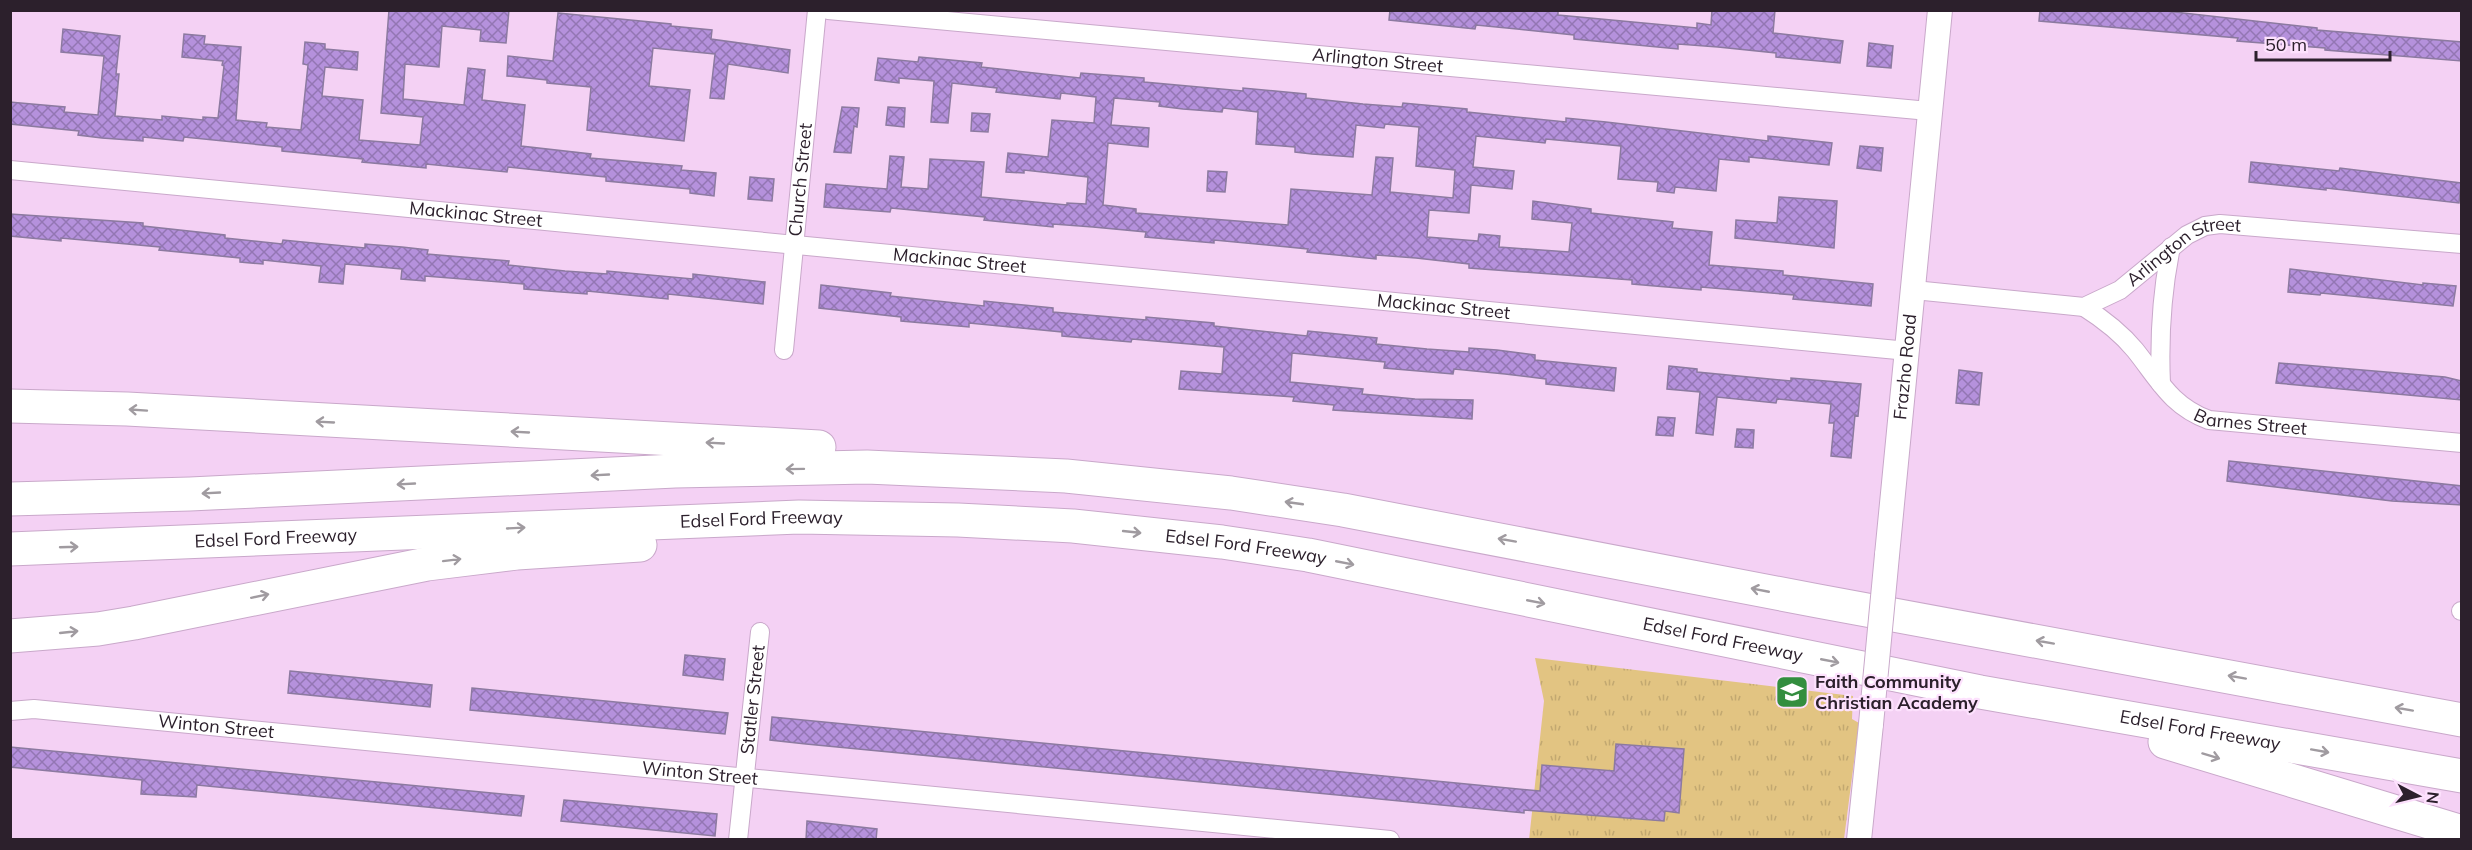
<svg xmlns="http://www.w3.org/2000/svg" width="2472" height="850" viewBox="0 0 2472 850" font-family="Mulish,sans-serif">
<defs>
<pattern id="grass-tufts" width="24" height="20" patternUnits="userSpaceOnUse" patternTransform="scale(1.5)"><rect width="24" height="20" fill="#e2c482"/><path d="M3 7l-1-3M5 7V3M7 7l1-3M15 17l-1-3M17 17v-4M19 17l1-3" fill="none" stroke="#c2a870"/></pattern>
<pattern id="building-cross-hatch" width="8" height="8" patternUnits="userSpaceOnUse" patternTransform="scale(1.5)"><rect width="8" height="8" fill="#b591dc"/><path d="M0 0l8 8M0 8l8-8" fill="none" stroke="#9376b3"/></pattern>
</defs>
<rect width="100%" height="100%" fill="#f4d1f4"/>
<path fill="url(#grass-tufts)" d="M1535 658 1853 696 1852 719 1859 723 1844 839 1529 840 1544 701Z"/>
<path fill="url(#building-cross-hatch)" stroke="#8c7aa0" stroke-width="1.5" fill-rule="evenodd" d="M389 10H509L506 43 480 41 481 30 442 26 439 67 405 64 403 99 464 105 468 68 485 70 482 100 525 105 521 146 591 154 590 158 682 166 681 170 716 173 714 196 690 193V189L606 181V177L565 173 508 167 507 172 426 164V168L362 162 363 159 282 151V147L184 137 183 141 143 137V141L102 138 78 135 79 131 10 124V102L65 107 64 112 98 115 104 56 61 52 63 29 120 36 116 74H119L115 116 162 120V116L203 120V117L218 118 224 66 222 65 223 61 182 57 184 34 205 36 204 44 241 47 236 120 267 123 266 127 301 130 308 65 303 64 305 42 325 44V49L358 52 357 70 325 67 322 96 363 100 359 140 420 145 423 117 381 113Z
M1390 10H1558V15L1697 28V23L1711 25 1712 10H1775L1773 33 1843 41 1840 63 1776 57V53L1718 47 1678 44V49L1574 39V35L1517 29 1476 25 1475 29 1389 20Z
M2040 10H2157L2317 28V30L2462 42V61L2325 50V48L2237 41 2238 38 2039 21Z
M558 13 671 24V26L712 30 711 39 790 50 788 73 728 64 724 99 710 98 715 54 653 48 649 86 690 90 684 141 587 130 591 87 547 83V80L507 76 508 56 553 61Z
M1869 43 1893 46 1891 68 1867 66Z
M919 57 982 63 981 67 1080 78 1081 73 1120 76 1144 78V82L1243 91V88L1306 94V98L1363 104 1402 107 1403 103 1467 109V112L1566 122V118L1606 122 1768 141V136L1832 143 1829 165 1749 157V162L1719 159 1716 191 1675 187 1674 193 1657 191 1658 182 1618 179 1621 146 1546 139 1545 143 1476 136 1473 167 1514 171 1512 189 1471 185 1469 213 1429 210 1427 237 1478 241 1479 234 1500 236 1499 247 1569 252 1572 223 1532 219 1533 201 1591 209V213L1673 222 1672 228 1712 232 1709 265 1783 271V275L1873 284 1871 306 1793 299 1794 295 1701 287V290L1632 284V280L1469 268V264L1416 258 1376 255V259L1307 252 1308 249 1267 245 1214 240V243L1145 237 1146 232 1093 227 1053 224V227L984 220 985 217 891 208 890 212 824 207 826 184 887 189 890 156 904 157 901 187 928 189 930 159 984 162 981 197 1067 205V203L1086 204 1088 177 1024 170V173L1006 172 1008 153 1048 157 1052 120 1094 123 1096 97 1061 93 1060 99 996 92 997 88 952 83 948 123 931 122 934 81 899 78V83L875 80 878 58 918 62ZM1114 98 1160 102 1159 106 1183 109 1222 112 1223 108 1258 112 1256 144 1295 147V152L1312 154 1353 157 1356 125 1384 128 1385 124 1419 127 1416 166 1455 170 1453 198 1390 192 1393 158 1376 157 1372 195 1291 189 1288 225 1136 213V209L1103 205 1108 143 1148 147 1149 128 1111 125Z
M842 107 859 108 857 127 854 126 851 153 834 152Z
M888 107 905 108 904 127 886 125Z
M972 113 990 114 988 132 971 131Z
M1860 146 1883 148 1881 171 1857 168Z
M2251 162 2339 171 2340 168 2461 183 2459 203 2326 188V190L2249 182Z
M1208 171 1227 172 1225 192 1207 191Z
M750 177 774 179 772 201 748 199Z
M1779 197 1837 201 1834 248 1735 238 1736 220 1777 223Z
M10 214 143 223V226L225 235V238L282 244 283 240 365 248V244L402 247 428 250 427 254 509 261 508 265 565 271 607 274V271L693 279V274L765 282 763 304 668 294V299L587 291V294L548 291 524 289V284L425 276V281L401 279 402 269 345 264 343 284 319 282 321 266 263 260V264L240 262V258L159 250 160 247 61 238V241L10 236Z
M2290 269 2423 285V283L2456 286 2453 306 2321 293 2320 295 2288 292Z
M821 285 891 293 890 296 984 306V301L1053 308V312L1146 320V317L1214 323V326L1307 336 1308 331 1377 338 1376 344 1427 349 1469 352V348L1497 350 1535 355V360L1616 368 1614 391 1546 384V379L1505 374 1454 369 1453 374 1384 368 1385 362 1292 353 1290 382 1363 389 1362 394 1415 399 1473 400 1472 419 1333 410 1334 405 1293 401 1294 397 1179 389 1181 371 1222 374 1224 347 1132 339 1131 342 1062 336V332L969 323V327L901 321V317L819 308Z
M2279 363 2445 377 2462 381V400L2276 383Z
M1669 366 1697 369V372L1791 381V378L1861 384 1858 416 1855 415 1851 458 1831 456 1834 423H1829L1831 404 1777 399 1776 403 1717 397 1713 435 1696 433 1700 392 1667 389Z
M1959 370 1982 373 1979 405 1956 403Z
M1658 417 1675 418 1673 436 1656 435Z
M1737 429 1754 430 1753 448 1735 447Z
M2229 461 2462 486V505L2392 501 2227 481Z
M685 655 725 659 723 680 683 675Z
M290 671 432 685 430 707 288 693Z
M472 688 728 713 725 734 470 710Z
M772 717 1540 791 1542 765 1614 771 1616 744 1684 749 1679 813 1665 811 1664 821 1524 810V813L806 744 770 740Z
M10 747 524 796 521 816 197 785 196 797 141 794 142 780 10 767Z
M564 800 717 814 715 836 561 821Z
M807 821 877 829 876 840H806Z"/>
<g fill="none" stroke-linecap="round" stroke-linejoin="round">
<defs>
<g id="minor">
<path id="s1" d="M828 10 1929 111"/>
<path id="s2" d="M10 170 1908 351"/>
<path id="s3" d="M1914 290 2084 307 2120 290 2187 235 2205 226 2220 224 2462 244"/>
<path id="s4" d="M2084 307C2103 319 2121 333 2135 350 2159 380 2171 406 2209 420L2462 443"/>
<path id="s5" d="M784 350 817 10"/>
<path d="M2161 384C2159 338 2162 291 2171 247"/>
<path d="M2461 611H2462"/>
<path id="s6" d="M10 711 34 709 1390 840"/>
<path id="s7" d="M738 840 760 632"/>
</g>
<g id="tertiary">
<path id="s8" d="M1887 555 1940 10"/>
<path d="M1859 840 1871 724"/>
</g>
<g id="motorway">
<path d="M10 406 127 409 819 447"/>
<path d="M10 499 190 494 675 471 867 467 1066 476 1231 493 1343 510 1818 601 2462 720"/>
<path id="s9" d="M10 549 799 517 958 520 1073 526 1222 542 1308 555 1980 692 2462 776"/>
<path d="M10 636 98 629 134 623 427 564 517 553 640 545"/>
<path d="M2165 742 2462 832"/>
</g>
</defs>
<use href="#minor" stroke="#c9a8ca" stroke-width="20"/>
<use href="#tertiary" stroke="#c9a8ca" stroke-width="26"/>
<use href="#motorway" stroke="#c9a8ca" stroke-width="35"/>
<use href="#minor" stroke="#fff" stroke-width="18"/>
<use href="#tertiary" stroke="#fff" stroke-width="24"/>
<use href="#motorway" stroke="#fff" stroke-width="33"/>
<defs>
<path id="tertiary-bridge" d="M1871 724 1887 555"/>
</defs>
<use href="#tertiary-bridge" stroke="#c9a8ca" stroke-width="26" stroke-linecap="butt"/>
<use href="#tertiary-bridge" stroke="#fff" stroke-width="24"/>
</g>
<defs><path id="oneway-shaft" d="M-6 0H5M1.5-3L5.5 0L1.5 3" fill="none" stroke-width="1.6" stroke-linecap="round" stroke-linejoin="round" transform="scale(1.5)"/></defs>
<g stroke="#a09ba0">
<use href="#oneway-shaft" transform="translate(138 410) rotate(-176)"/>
<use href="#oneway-shaft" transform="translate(325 422) rotate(-177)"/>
<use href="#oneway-shaft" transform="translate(520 432) rotate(-177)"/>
<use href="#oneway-shaft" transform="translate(715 443) rotate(-177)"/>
<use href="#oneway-shaft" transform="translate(795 469) rotate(179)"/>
<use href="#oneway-shaft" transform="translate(600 475) rotate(177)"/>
<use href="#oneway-shaft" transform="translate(406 484) rotate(177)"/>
<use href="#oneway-shaft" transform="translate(211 493) rotate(177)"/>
<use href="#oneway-shaft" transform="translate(1294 503) rotate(-172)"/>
<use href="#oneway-shaft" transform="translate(516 528) rotate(-3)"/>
<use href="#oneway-shaft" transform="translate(1132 532) rotate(6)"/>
<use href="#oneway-shaft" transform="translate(1507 540) rotate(-170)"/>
<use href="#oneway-shaft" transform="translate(69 547) rotate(-2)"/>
<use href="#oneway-shaft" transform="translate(452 560) rotate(-7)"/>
<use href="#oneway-shaft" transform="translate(1345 563) rotate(11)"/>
<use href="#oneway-shaft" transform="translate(1760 590) rotate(-169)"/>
<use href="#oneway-shaft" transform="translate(260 596) rotate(-12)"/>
<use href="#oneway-shaft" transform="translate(1536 602) rotate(11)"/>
<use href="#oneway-shaft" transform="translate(69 632) rotate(-6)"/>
<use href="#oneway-shaft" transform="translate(2045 642) rotate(-170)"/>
<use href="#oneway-shaft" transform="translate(1830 661) rotate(11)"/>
<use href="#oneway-shaft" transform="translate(2237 677) rotate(-170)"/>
<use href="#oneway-shaft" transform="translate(2404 709) rotate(-170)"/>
<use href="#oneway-shaft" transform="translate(2320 751) rotate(10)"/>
<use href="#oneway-shaft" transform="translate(2211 756) rotate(17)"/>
</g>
<defs>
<symbol id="school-square" viewBox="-11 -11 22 22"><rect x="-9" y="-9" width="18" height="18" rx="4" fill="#338e3f" stroke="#fde1fd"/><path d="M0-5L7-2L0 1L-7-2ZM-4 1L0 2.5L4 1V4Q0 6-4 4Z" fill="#fff"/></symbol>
</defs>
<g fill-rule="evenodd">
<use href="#school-square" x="1773" y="673" width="38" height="38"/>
</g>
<g text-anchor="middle" stroke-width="4.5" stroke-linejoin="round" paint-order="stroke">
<g font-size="18" fill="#2c202c" stroke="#fde1fd">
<text dy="6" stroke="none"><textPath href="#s1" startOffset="552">Arlington Street</textPath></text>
<text dy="6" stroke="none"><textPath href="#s5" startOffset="171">Church Street</textPath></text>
<text dy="6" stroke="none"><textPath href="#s2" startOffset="468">Mackinac Street</textPath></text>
<text dy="6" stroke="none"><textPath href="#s3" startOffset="288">Arlington Street</textPath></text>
<text dy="6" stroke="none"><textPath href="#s2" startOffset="954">Mackinac Street</textPath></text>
<text dy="6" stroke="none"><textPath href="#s2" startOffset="1440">Mackinac Street</textPath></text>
<text dy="6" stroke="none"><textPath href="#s8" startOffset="189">Frazho Road</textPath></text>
<text dy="6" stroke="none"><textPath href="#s4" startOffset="212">Barnes Street</textPath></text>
<text dy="6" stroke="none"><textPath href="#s9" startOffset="752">Edsel Ford Freeway</textPath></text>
<text dy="6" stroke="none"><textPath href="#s9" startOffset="266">Edsel Ford Freeway</textPath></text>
<text dy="6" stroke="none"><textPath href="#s9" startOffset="1238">Edsel Ford Freeway</textPath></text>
<text dy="6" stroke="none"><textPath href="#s9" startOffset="1724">Edsel Ford Freeway</textPath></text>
<text dy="6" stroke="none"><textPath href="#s7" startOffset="141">Statler Street</textPath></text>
<text dy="6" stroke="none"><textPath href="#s6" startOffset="207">Winton Street</textPath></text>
<text dy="6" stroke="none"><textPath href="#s9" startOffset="2210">Edsel Ford Freeway</textPath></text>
<text dy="6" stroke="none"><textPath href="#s6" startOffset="693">Winton Street</textPath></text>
</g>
<g font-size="18" font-weight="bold" fill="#2c202c" stroke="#fde1fd" text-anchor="start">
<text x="1815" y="688">Faith Community<tspan x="1815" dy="21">Christian Academy</tspan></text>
</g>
</g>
<rect width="2472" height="850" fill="none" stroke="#2c202c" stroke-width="24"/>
<g transform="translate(2418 796) rotate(97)" stroke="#fde1fd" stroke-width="4.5" paint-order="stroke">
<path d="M0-4.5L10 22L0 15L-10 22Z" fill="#2c202c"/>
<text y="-9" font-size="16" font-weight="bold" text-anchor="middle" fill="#2c202c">N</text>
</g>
<path d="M2256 51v9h134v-9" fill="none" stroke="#2c202c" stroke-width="3"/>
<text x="2265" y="51" font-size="18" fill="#2c202c" stroke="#fde1fd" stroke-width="4.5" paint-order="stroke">50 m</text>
</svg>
